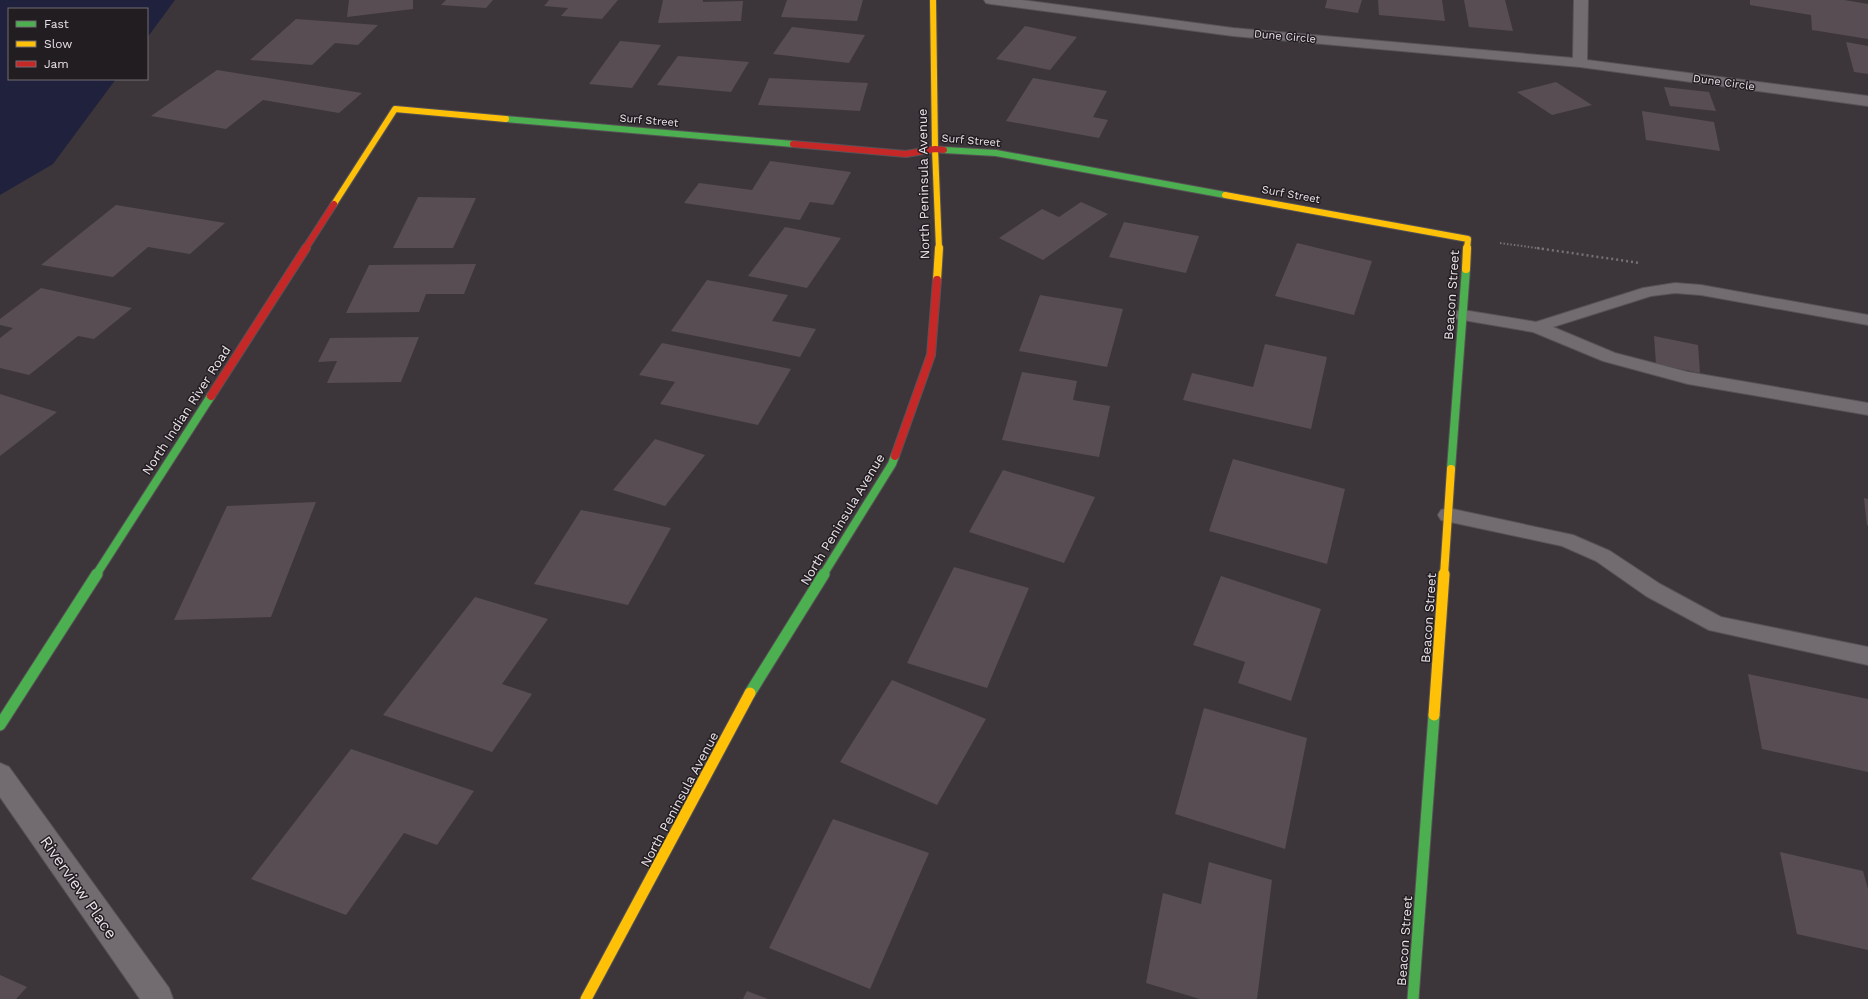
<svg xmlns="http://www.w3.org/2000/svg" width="1868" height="999" viewBox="0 0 1868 999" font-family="'Work Sans',sans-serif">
<rect width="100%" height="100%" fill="#3c363b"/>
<path fill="#20213d" d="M0 0H175L147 38V9H9V79H116L53 164 0 195Z"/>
<path fill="#574d52" d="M349 0H413V9L347 17Z
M446 0H493L486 8 441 5Z
M549 0H618L602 19 561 16 568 8 544 6Z
M663 0H703V2L743 1 741 21 658 23Z
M787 0H863L857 21 781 17Z
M1327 0H1362L1358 13 1325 8Z
M1378 0H1442L1445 21 1379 15Z
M1464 0H1505L1513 31 1469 27Z
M1750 0H1844L1868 4V39L1812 30 1811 15 1750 5Z
M296 19 378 25 358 45 335 43 312 65 250 60Z
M1025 26 1077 37 1050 70 996 59Z
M792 27 865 35 849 63 773 54Z
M620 41 661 45 632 88 589 84Z
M1846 42 1868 46V74L1854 72Z
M678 56 749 62 731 92 657 85Z
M217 70 362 93 339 113 263 100 226 129 151 116Z
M769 78 868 83 860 111 758 105Z
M1033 78 1107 91 1093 117 1108 120 1099 138 1006 121Z
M1556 82 1592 105 1552 115 1517 92Z
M1664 87 1709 92 1716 111 1670 106Z
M1642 111 1714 122 1720 151 1646 140Z
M770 161 851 172 833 205 810 202 800 220 684 203 699 183 752 190Z
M418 197 476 198 453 248H393Z
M1081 202 1108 214 1043 260 999 238 1042 209 1059 217Z
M116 205 225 223 190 254 148 247 113 277 41 265Z
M1124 222 1199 236 1186 273 1109 257Z
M785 227 841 238 807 288 748 276Z
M1297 243 1372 261 1354 315 1275 296Z
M476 264 464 294H426L419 312 346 313 369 265Z
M707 280 788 295 772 321 816 329 800 357 671 331Z
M41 288 132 308 94 339 78 336 29 375 0 368V338L13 328 0 325V319Z
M1040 295 1123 309 1107 367 1019 351Z
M1654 336 1698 345 1700 373 1656 364Z
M419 337 401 382 327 383 337 361 318 362 330 338Z
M662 343 791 369 758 425 660 404 675 382 639 375Z
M1265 344 1327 357 1311 429 1183 400 1192 373 1253 387Z
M1022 372 1077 381 1073 400 1110 406 1099 457 1002 440Z
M0 394 57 412 0 456Z
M655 439 705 455 665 506 613 490Z
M1233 459 1345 489 1327 564 1209 531Z
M1003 470 1095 497 1064 563 969 532Z
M1864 498 1868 499V525L1867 526Z
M316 502 271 617 174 620 227 506Z
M581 510 671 528 628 605 534 584Z
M954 567 1029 588 987 688 907 663Z
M1221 576 1321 609 1291 701 1238 683 1245 662 1193 645Z
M475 597 548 619 502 684 532 694 492 752 383 715Z
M1748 674 1868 699V772L1762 749Z
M892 680 986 719 937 805 840 762Z
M1204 708 1307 738 1285 849 1175 814Z
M351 749 474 791 437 845 404 833 346 915 251 879Z
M833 819 929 853 870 989 769 948Z
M1780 852 1863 871 1868 889V950L1797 934Z
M1209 862 1272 880 1257 999H1200L1146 983 1163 893 1201 904Z
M0 975 27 987 16 999H0Z
M747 991 768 999H743Z"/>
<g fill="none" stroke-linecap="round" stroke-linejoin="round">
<defs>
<path id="lane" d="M1675 283 1701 285 1868 315V325L1701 295 1675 293 1651 296 1553 327 1615 353 1688 372 1868 403V415L1688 384 1603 361 1533 332 1463 320 1457 319 1455 315 1457 311 1463 310 1536 322 1643 288Z
M1448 508 1573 535 1610 551 1660 584 1721 617 1868 647V665L1709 630 1646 596 1596 561 1562 546 1441 520 1438 515 1441 510Z"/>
<path id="street" d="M984 0H1022L1233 28 1573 58 1574 0H1588L1587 60 1868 96V106L1580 67 1233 36 991 4 986 3Z
M0 763 9 767 169 988 173 999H140L0 797Z"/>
<path id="fast-far2" d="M506 119 793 144
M944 150 996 153 1225 195"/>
<path id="fast-far1" d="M1451 469 1466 269
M96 575 211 396
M823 575 892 464 895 456"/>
<path id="fast" d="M750 693 824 574
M0 725 97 574
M1413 999 1434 715"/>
<path id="slow-far2" d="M933 0 935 149 939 249
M1225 195 1468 239 1467 249
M334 204 395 109 506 119"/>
<path id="slow-far1" d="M1466 269 1467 248
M937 280 939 248
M1444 575 1451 469"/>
<path id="slow" d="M1434 715 1444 574
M586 999 750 693"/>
<path id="jam-far1" d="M793 144 906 154 935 149 944 150
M305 249 334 204"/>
<path id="jam" d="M211 396 306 248
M895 456 931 355 937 280"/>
</defs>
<use href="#lane" stroke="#575256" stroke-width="2"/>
<use href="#street" stroke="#575256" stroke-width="2"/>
<use href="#fast-far2" stroke="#575256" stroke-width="8"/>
<use href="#fast-far1" stroke="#575256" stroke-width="10"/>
<use href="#fast" stroke="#575256" stroke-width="13"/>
<use href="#slow-far2" stroke="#575256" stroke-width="8"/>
<use href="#slow-far1" stroke="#575256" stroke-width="10"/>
<use href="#slow" stroke="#575256" stroke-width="13"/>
<use href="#jam-far1" stroke="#575256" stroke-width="8"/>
<use href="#jam" stroke="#575256" stroke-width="10"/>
<path stroke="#767175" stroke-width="2" stroke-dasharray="1.5 2" stroke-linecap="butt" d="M1500 243 1544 249"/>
<path stroke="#767175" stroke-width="2.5" stroke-dasharray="2 3" stroke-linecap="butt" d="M1537 248 1640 263"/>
<use href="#lane" fill="#726c71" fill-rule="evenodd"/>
<use href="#street" fill="#726c71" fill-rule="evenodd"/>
<use href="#fast-far2" stroke="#4caf50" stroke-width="6"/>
<use href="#fast-far1" stroke="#4caf50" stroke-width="8"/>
<use href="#fast" stroke="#4caf50" stroke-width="11"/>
<use href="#slow-far2" stroke="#ffc107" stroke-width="6"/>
<use href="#slow-far1" stroke="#ffc107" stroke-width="8"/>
<use href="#slow" stroke="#ffc107" stroke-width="11"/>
<use href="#jam-far1" stroke="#c62828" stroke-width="6"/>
<use href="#jam" stroke="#c62828" stroke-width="8"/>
</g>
<g text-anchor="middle" stroke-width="3" stroke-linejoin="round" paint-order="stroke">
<g font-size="11" fill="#eae2e9" stroke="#221d21">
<text transform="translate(1285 36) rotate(5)" y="4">Dune Circle</text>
<text transform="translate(1724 82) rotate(8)" y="4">Dune Circle</text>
<text transform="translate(649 120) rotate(5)" y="4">Surf Street</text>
<text transform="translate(971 140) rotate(5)" y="4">Surf Street</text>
<text transform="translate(1291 194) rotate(10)" y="4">Surf Street</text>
</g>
<g font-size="13" fill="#eae2e9" stroke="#221d21">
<text transform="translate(923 184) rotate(-91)" y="5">North Peninsula Avenue</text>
<text transform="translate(1451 295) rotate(-86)" y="5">Beacon Street</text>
<text transform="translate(186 410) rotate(-57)" y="5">North Indian River Road</text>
<text transform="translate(842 519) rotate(-59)" y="5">North Peninsula Avenue</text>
<text transform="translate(1428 618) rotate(-86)" y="5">Beacon Street</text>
<text transform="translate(679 799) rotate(-62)" y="5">North Peninsula Avenue</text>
<text transform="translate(1404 941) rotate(-86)" y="5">Beacon Street</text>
</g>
<g font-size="16" fill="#eae2e9" stroke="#221d21">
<text transform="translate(79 887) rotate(55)" y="6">Riverview Place</text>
</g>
</g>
<rect x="8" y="8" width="140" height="72" fill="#221d21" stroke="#726c71"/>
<rect x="16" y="21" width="20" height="6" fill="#4caf50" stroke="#726c71"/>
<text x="44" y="28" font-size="12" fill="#eae2e9">Fast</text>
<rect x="16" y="41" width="20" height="6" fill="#ffc107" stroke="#726c71"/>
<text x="44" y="48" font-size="12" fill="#eae2e9">Slow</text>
<rect x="16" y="61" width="20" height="6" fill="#c62828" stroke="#726c71"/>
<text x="44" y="68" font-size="12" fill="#eae2e9">Jam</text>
</svg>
